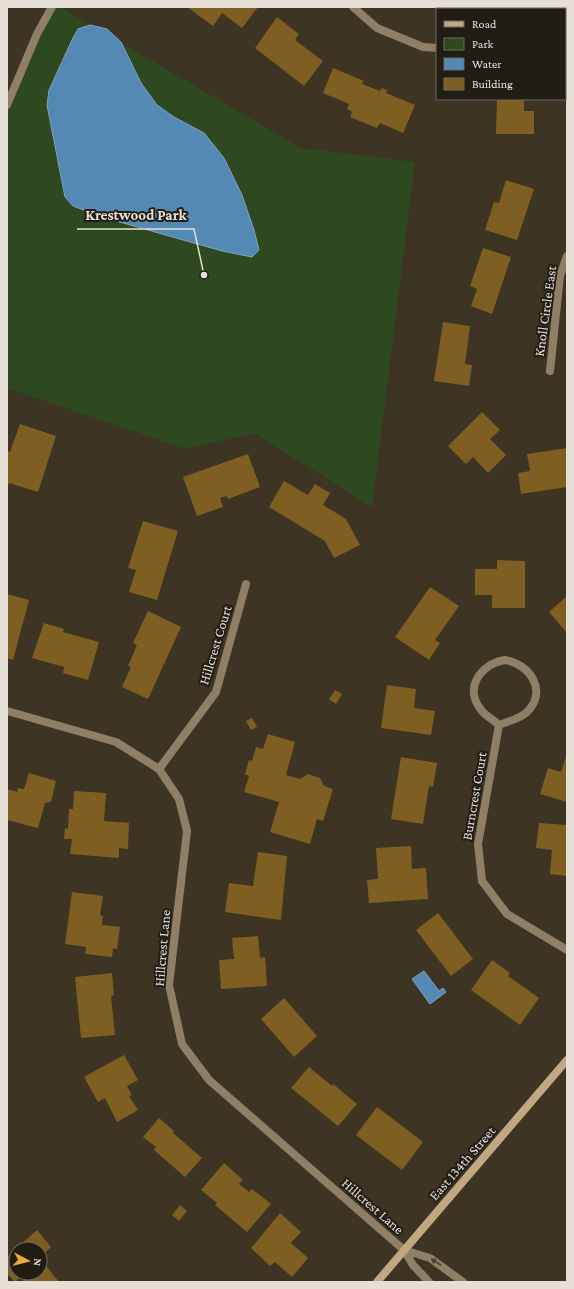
<svg xmlns="http://www.w3.org/2000/svg" width="574" height="1289" viewBox="0 0 574 1289" font-family="'Crimson Pro',serif">
<rect width="100%" height="100%" fill="#3d3424"/>
<path fill="#2e491f" d="M52 7H60L301 148 415 162 372 507 254 433 186 449 7 388V105Z"/>
<path fill="#5489b5" stroke="#80a3bf" d="M90 25 107 29 121 42 141 83 157 105 174 117 204 133 224 158 242 195 254 230 259 250 252 257 222 251 102 217 73 206 65 197 47 105 49 90 72 40 78 29Z
M424 971 439 991 443 988 446 992 430 1004 412 979Z"/>
<path fill="#7e5f21" d="M187 7H258L242 28 222 13 213 26Z
M277 17 299 34 295 40 323 61 304 86 255 48Z
M333 68 364 81 362 84 380 91 382 88 387 90 386 93 415 105 403 133 380 123 377 128 350 117 352 112 347 109 349 104 323 93Z
M497 99H524V111H534V134H496Z
M506 180 534 189 517 240 485 230 494 202 499 203Z
M483 248 511 257 492 314 471 306 477 289 470 286Z
M443 322 470 326 465 364 472 365 469 386 434 381Z
M482 412 500 430 490 439 506 455 488 473 473 457 466 464 448 446Z
M20 424 56 436 38 492 9 483 7 489V451L10 452Z
M567 448V487L521 494 518 473 530 471 527 454Z
M248 454 260 487 228 499 227 496 220 498 223 507 197 516 183 477Z
M284 481 308 495 315 484 330 493 323 505 346 519 360 545 334 558 325 541 269 507Z
M143 521 178 531 157 600 129 592 136 570 128 568Z
M497 560 525 561V608H492V595H475V569H497Z
M430 587 459 606 435 640 440 643 429 660 395 637Z
M7 594 29 600 13 660 7 658Z
M567 596V633L549 612Z
M148 611 181 627 148 699 122 687 131 667 128 666 137 645 133 643Z
M44 623 64 629 63 632 99 642 88 680 63 673 64 667 32 658Z
M387 685 416 689 414 708 435 711 431 735 381 728Z
M335 690 342 694 336 704 329 699Z
M252 718 257 727 251 730 246 721Z
M268 734 295 742 286 775 300 779 308 774 320 778 324 786 333 789 323 821 317 819 310 844 270 832 279 802 244 792 249 776 245 774 249 760 252 761 256 747 263 749Z
M567 753V802L540 794 548 768 561 772Z
M401 757 437 763 433 787 429 786 423 824 391 819Z
M29 773 56 781 51 802 45 803 38 828 7 820V789L17 792 18 788 24 789Z
M74 791 106 793 104 821 129 823 128 849 119 848V858L70 854 72 839H64L65 828 68 829 69 809H73Z
M539 823 567 825V876L550 874 552 850 536 848Z
M411 846 412 869 426 868 428 899 369 903 367 880 378 879 376 848Z
M258 852 287 856 281 920 225 912 229 883 253 886Z
M72 892 103 896 100 915 103 916 102 925 120 927 117 949 113 948 112 957 85 954 86 947 65 944Z
M438 913 473 959 451 976 416 930Z
M258 936 260 958 265 957 267 986 221 989 219 960 234 959 232 938Z
M492 960 510 973 508 976 539 998 520 1025 471 990Z
M112 973 114 995 111 996 115 1035 81 1038 75 977Z
M284 998 317 1036 294 1057 261 1019Z
M124 1055 138 1080 127 1086 132 1095 129 1096 138 1110 117 1122 105 1098 98 1102 84 1077Z
M309 1067 332 1086 333 1084 357 1104 338 1126 291 1088Z
M377 1107 423 1142 402 1170 356 1135Z
M159 1118 174 1131 173 1133 202 1158 185 1177 154 1150 156 1147 143 1137Z
M224 1163 243 1180 239 1184 249 1192 252 1189 271 1204 247 1232 215 1205 217 1203 201 1190Z
M180 1205 187 1211 179 1221 172 1215Z
M280 1213 301 1232 291 1243 308 1258 292 1277 275 1262 270 1266 251 1248Z
M37 1230 51 1247 40 1257V1249H16V1273H40V1258L59 1282H25L20 1277 15 1282 7 1274V1257Z"/>
<g fill="none" stroke-linecap="round" stroke-linejoin="round">
<path stroke="#8f7f67" stroke-width="8" d="M353 7 377 28 423 47 437 48
M565 48 567 47
M7 105 37 34 52 7
M550 371 560 276 567 256
M505 660C530 664 548 691 527 712 520 719 509 721 499 725 494 720 486 716 482 711 463 689 480 664 505 660Z
M7 711 116 742 159 769 179 799 187 831 169 985 182 1044 209 1080 404 1250 413 1265 429 1282
M499 725 478 844 482 881 507 914 567 950
M159 769 216 692 246 584
M404 1250 430 1258 463 1282"/>
<path stroke="#c1a882" stroke-width="8" d="M377 1282 567 1060"/>
</g>
<defs><path id="oneway-solid" d="M-6-.8H1V-3.2L6.5 0L1 3.2V.8H-6Z"/></defs>
<use fill="#483f32" href="#oneway-solid" transform="translate(436 1262) rotate(-148)"/>
<g text-anchor="middle" stroke-width="4" stroke-linejoin="round" paint-order="stroke">
<g font-size="14" fill="#e5dfd5" stroke="#211d15">
<text transform="translate(545 311) rotate(-82)" y="5">Knoll Circle East</text>
<text transform="translate(215 645) rotate(-73)" y="5">Hillcrest Court</text>
<text transform="translate(474 796) rotate(-80)" y="5">Burncrest Court</text>
<text transform="translate(162 948) rotate(-85)" y="5">Hillcrest Lane</text>
<text transform="translate(462 1163) rotate(-49)" y="5">East 134th Street</text>
<text transform="translate(373 1206) rotate(41)" y="5">Hillcrest Lane</text>
</g>
</g>
<path fill="none" stroke="#e5dfd5" stroke-width="1.5" d="M204 275L194 229H77"/>
<circle fill="#e5dfd5" stroke="#211d15" stroke-width="1.5" cx="204" cy="275" r="4"/>
<g font-size="15" text-anchor="middle" font-weight="bold" fill="#e5dfd5" stroke="#211d15" stroke-width="4" stroke-linejoin="round" paint-order="stroke">
<text x="136" y="220">Krestwood Park</text>
</g>
<rect width="574" height="1289" fill="none" stroke="#e5dfd5" stroke-width="16"/>
<rect x="436" y="8" width="130" height="92" fill="#211d15" stroke="#6f6b62"/>
<rect x="444" y="21" width="20" height="6" fill="#c1a882" stroke="#6f6b62"/>
<text x="472" y="28" font-size="12" fill="#e5dfd5">Road</text>
<rect x="444" y="38" width="20" height="12" fill="#2e491f" stroke="#6f6b62"/>
<text x="472" y="48" font-size="12" fill="#e5dfd5">Park</text>
<rect x="444" y="58" width="20" height="12" fill="#5489b5" stroke="#6f6b62"/>
<text x="472" y="68" font-size="12" fill="#e5dfd5">Water</text>
<rect x="444" y="78" width="20" height="12" fill="#7e5f21" stroke="#6f6b62"/>
<text x="472" y="88" font-size="12" fill="#e5dfd5">Building</text>
<g transform="translate(28 1261) rotate(97)"><circle r="19" fill="#211d15" stroke="#6f6b62"/>
<path d="M0-3L7 15L0 10L-7 15Z" fill="#eba93a"/>
<text y="-6" font-size="11" font-weight="bold" text-anchor="middle" fill="#e5dfd5">N</text>
</g>
</svg>
